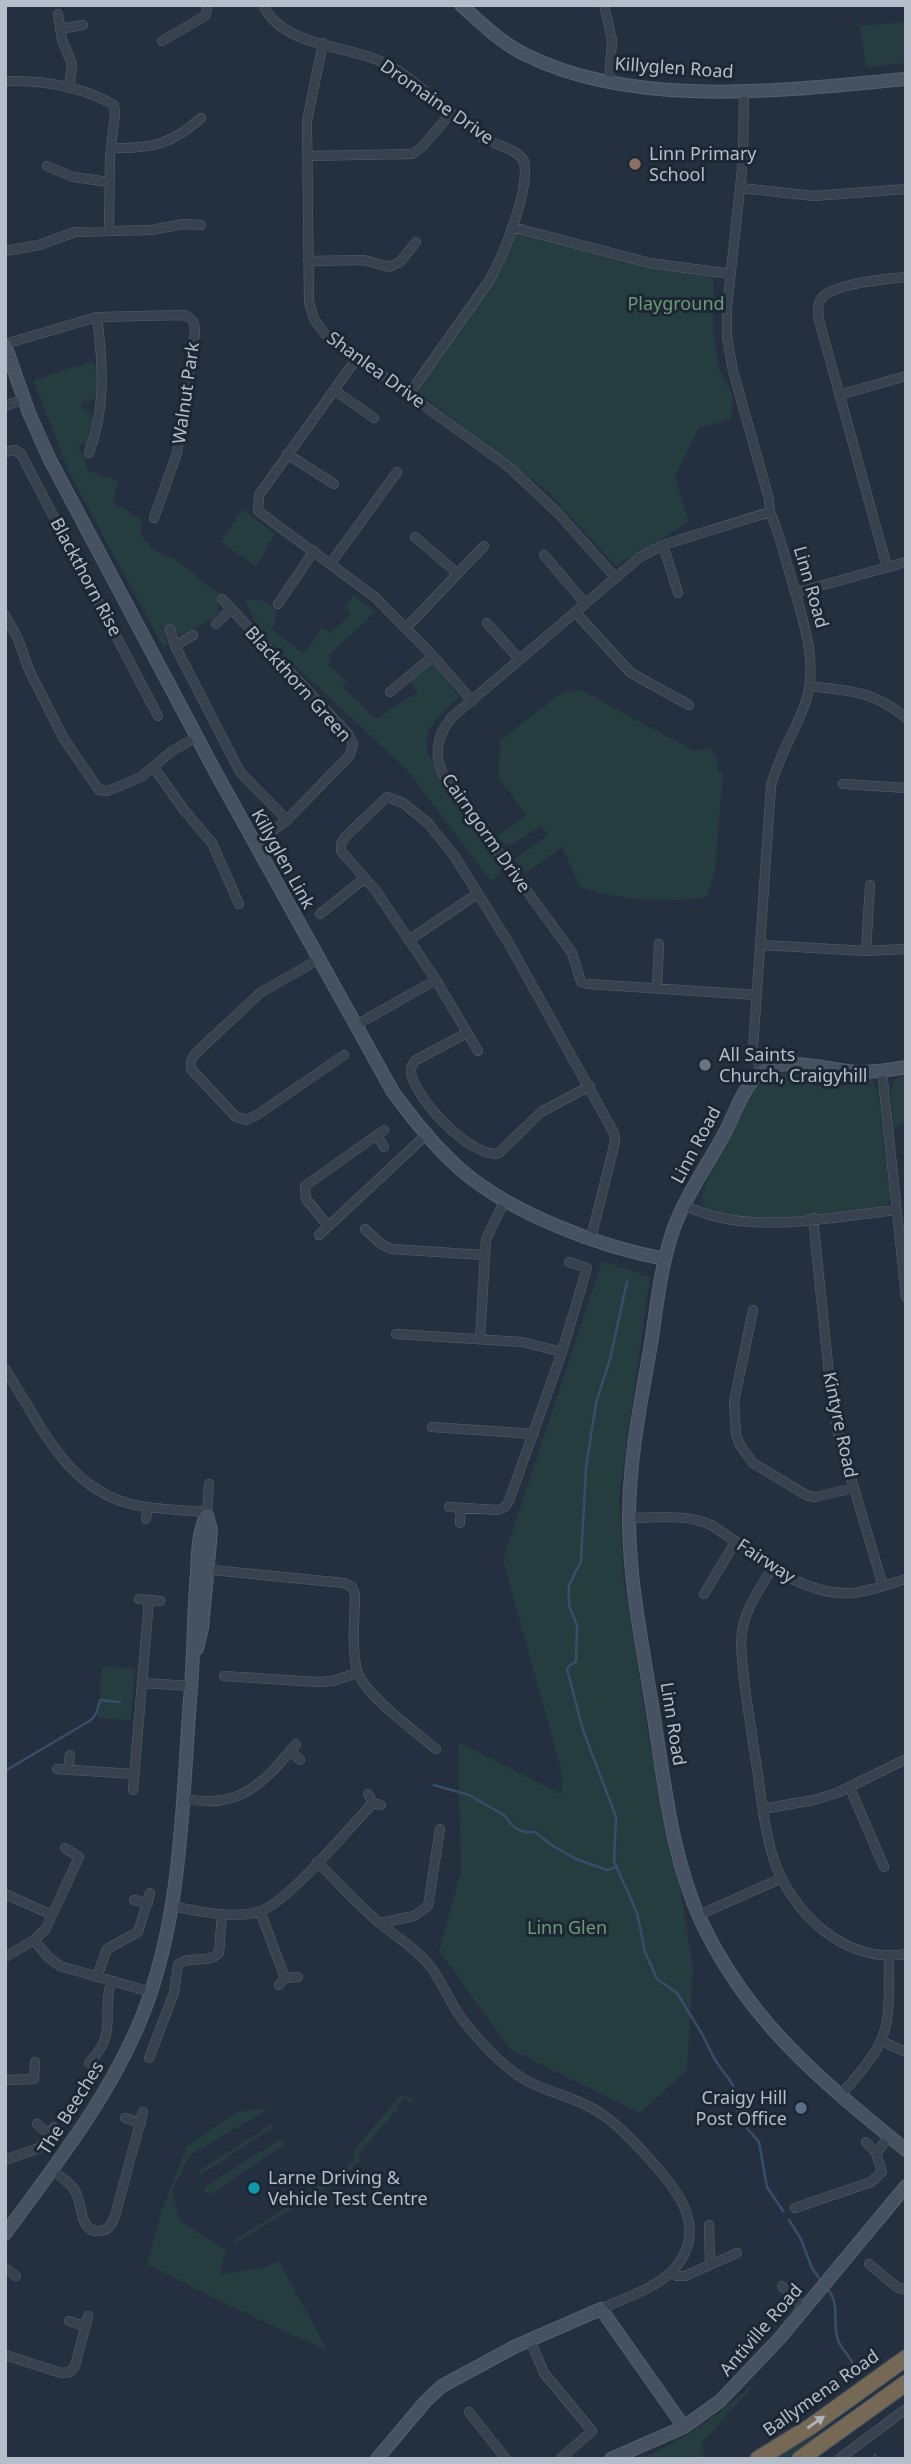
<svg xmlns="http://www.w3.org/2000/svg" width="911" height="2464" viewBox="0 0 911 2464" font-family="'Noto Sans',sans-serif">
<rect width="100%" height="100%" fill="#24303f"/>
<path fill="#263d40" d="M906 22V63L866 67 860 26Z
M515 232 657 268 714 276 713 331 719 369 733 397 731 419 699 428 675 477 689 522 616 566 548 492 415 390Z
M94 361 97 376 96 396 90 401H82L81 408 90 411 93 420 86 445 81 444 78 449 83 453 87 470 118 481 113 504 130 511 132 516 140 518 142 526 140 534 151 549 175 559 221 596 217 599 219 612 212 619 180 635 175 630 167 629 165 637 168 644 163 647 70 474 33 380Z
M242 509 275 534 256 566 221 542Z
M353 595 375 612 330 654 329 665 347 682 342 686 376 719 418 692 409 680 432 661 459 697C442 713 421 728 428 754L506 870 491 881 406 769 257 630C255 617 248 611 245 599L265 601 276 610 275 622 271 628 304 654 321 628 331 633 351 614 345 607Z
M581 690 694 751 710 748 717 758V770L723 773 715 869 707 897C669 903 616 900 580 887L562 847 525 874 514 860 549 834 541 826 513 844 505 845 497 836 526 815 499 778 500 740 562 693Z
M781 1073 872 1079 878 1093 890 1198 888 1204 882 1209 764 1219 733 1217 704 1207 702 1194 711 1170 736 1122 743 1105 755 1088Z
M906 1075V1122L894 1129 891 1091 895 1079Z
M602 1261 650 1277 619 1497 623 1574 651 1751 679 1881 693 1967 687 2070 640 2113 511 2050 439 1951 461 1872 458 1742 561 1794 563 1776 503 1560Z
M102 1666 135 1669 131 1720 98 1718Z
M400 2096 414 2098 413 2102 405 2099 397 2106 398 2108 359 2153 360 2160 343 2178 232 2245 237 2239 342 2171 355 2159 354 2150Z
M270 2108 190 2155 172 2191 180 2221 226 2250 219 2275 265 2267 279 2261 328 2351 230 2306 147 2264 162 2210 187 2146 237 2112Z
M271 2124 275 2126 201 2175 199 2171Z
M279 2140H282L285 2144 212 2194 203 2191 206 2186Z
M906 2373V2376L826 2435 787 2459H771L823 2432Z
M763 2375 701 2444 705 2456 698 2459H641C689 2438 725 2410 763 2375Z"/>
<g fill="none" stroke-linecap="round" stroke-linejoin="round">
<path stroke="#384d69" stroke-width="2.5" d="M627 1282 610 1359 596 1403 586 1468 581 1561 569 1585V1606L577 1625 576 1662 570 1665 567 1669 583 1730 616 1817 614 1861 637 1913 645 1952 657 1979 677 1993 702 2034 715 2060 733 2085 739 2119 759 2142 767 2187 783 2211
M5 1771 91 1720 96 1714 100 1700 120 1702
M434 1785 469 1795 504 1815 515 1828 524 1832H535L553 1846 576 1859 607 1870 617 1867
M789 2220 801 2239 812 2268 819 2278
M829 2291C840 2305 832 2323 838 2340 842 2351 853 2357 854 2369
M875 2455V2459"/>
<defs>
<path id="street" d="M263 5C281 43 335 45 370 57 415 73 444 113 483 138 497 146 514 147 524 161 530 191 504 254 489 281L409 394
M604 5 612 40 609 82
M58 14 62 40 72 64 69 88
M60 29 83 25
M162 41 205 16 208 5
M323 43 307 121 309 302 314 319 325 334 509 467 558 513 615 577
M5 81C42 80 81 86 114 105L115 114 110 156 109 230
M744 91 743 160 727 308V337L733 371 769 499 770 512C779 532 784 554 790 574 801 615 819 659 806 701 796 731 778 756 771 786L753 1048 761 1072
M111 148C150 149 171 145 201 118
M307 156 412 154 422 147 451 113
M47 166 73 177 109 182
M741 188 814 196 906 189
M512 227 650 263 731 274
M5 251 39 245 75 232 151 230 184 224 201 225
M308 261 364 260 389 267 400 262 416 242
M5 344 97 317 185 315C193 319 195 323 195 332L177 453 154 518
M357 358 259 495 258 511 376 598 433 656 472 701
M334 390 374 418
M839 395 906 376
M5 406 24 399
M5 452 15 450 21 454 158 716
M89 453C106 408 103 363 97 317
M287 454 334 484
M415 537 457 573
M663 545 678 593
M544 555 585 603
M331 563 397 472
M887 567 819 320C818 313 817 305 821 299 832 283 887 279 906 277
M795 593 906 562
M222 599 348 734 353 744 350 755 287 820 255 844
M278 604 314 551
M575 612 631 673 689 705
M5 615 18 639 29 670 64 739 99 790 108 791 141 777 172 751 197 737
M487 623 519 659
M216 624 230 610
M406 628 484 546
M170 629 175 646 240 772 287 820
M175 646 193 635
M809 686C849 691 873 690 906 718
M390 692 433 656
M154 768 184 810 212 843 239 904
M843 784 906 788
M320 914 365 878
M409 940 477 894
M760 945 866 951 906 949
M866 951 870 885
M319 959 260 993 195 1054 191 1061V1069L235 1116 246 1120 257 1115 344 1055
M657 988 659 944
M757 995 588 984 581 982 572 953 445 778C433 757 436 736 452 717L640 557 663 545 770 512
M356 1025 436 980
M467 1033 416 1060C413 1064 411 1065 411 1070 410 1094 473 1161 499 1153L541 1112 590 1086
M478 1051 436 980 376 891 341 851V844L345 837 387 797 403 803 428 823 455 857 508 942 614 1133 615 1142 591 1238
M882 1071 906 1297
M377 1135 384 1147
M684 1205C747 1237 829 1217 897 1210
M813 1218 832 1403 838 1434 883 1586
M328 1226 306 1199 305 1186 384 1130
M365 1229 381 1244 391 1249 484 1255
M319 1235 426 1135
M753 1310 734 1402 736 1434 740 1445 753 1463 806 1495 815 1497 854 1488
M396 1334 522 1342 562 1352
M480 1339 486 1239 505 1200
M5 1369C40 1422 64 1487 131 1504 156 1510 182 1510 207 1512L209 1484
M432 1427 534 1434
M449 1507 498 1510 505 1507 509 1501 562 1352 587 1268 569 1262
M629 1518C657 1518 688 1513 713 1526 755 1554 800 1597 853 1593 871 1591 889 1584 906 1579
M146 1519 148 1507
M460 1523 461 1508
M773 1567C758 1591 742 1613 741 1642 742 1678 749 1713 754 1749 760 1783 762 1820 772 1854 789 1911 843 1964 906 1954
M202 1569 344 1583 352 1587 355 1594C355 1619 351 1646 357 1670 363 1694 416 1732 436 1749
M704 1594 736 1541
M139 1599 160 1601
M224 1676 318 1682 333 1681 357 1673
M142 1683 192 1686
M290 1750 300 1760
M57 1769 134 1774
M68 1769 70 1755
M850 1788 884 1867
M133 1790 149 1600
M368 1794 373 1803 381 1805
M183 1798C238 1811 263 1784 296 1744
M763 1809 814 1800 837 1793 906 1759
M317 1862C339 1883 359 1906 382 1925 398 1938 417 1949 430 1966 442 1982 449 2000 460 2016 472 2033 495 2058 511 2070 536 2091 570 2094 597 2111 615 2122 630 2138 644 2153 673 2185 711 2225 675 2268 658 2288 624 2298 601 2309
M5 1894 52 1915
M134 1900 148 1903
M171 1906C199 1911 233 1920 261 1911 289 1901 350 1827 373 1803
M260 1911 285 1978
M699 1915 782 1878
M380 1923 414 1916 428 1906 440 1829
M34 1940 48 1957 60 1966 151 1992
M5 1957 34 1940 45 1930 79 1857 65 1848
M97 1977 107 1949 138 1932 150 1893
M279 1985 285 1978 298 1977
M881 2041 906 2052
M149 2058 174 1993 178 1965C190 1954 206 1965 219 1953L222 1914
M89 2063C119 2032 101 2016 111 1982
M5 2080 34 2079 35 2062
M840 2096C854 2079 874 2059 882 2038 892 2014 888 1982 889 1956
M125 2118 141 2123
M37 2124 49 2134
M876 2153 889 2137
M5 2160 39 2148 54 2127
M52 2170C59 2176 68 2181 73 2188 84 2200 77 2233 100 2231 109 2230 112 2224 115 2216L143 2112
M795 2208 871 2182 882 2172 876 2153 866 2142
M709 2225 710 2263
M869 2264 898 2288 906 2289
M5 2268 16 2276
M671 2272 677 2276H685L737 2253
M782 2286 804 2309
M69 2321 85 2326
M530 2340 544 2373 592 2431 560 2459
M5 2355 61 2373 70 2372 75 2366 88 2316
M469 2412 506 2459
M839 2459 906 2409"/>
<path id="secondary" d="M461 5C481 23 500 42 524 54 635 110 786 90 906 79
M5 345 29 413 49 458 216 773 393 1092C414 1120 434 1146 460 1169 510 1213 600 1247 665 1259
M906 1067C890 1070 875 1072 859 1072 831 1071 783 1054 760 1073 741 1089 735 1115 723 1136 707 1166 687 1193 675 1225 661 1263 657 1304 651 1344 641 1401 629 1459 629 1518 629 1585 644 1652 654 1718 665 1786 672 1858 701 1921 749 2023 822 2081 906 2150
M197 1649 202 1628 210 1542 211 1530 207 1515
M5 2234C56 2164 111 2095 143 2014 182 1915 182 1805 190 1700 194 1658 193 1616 197 1573 198 1553 198 1534 206 1516
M377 2459 425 2402 442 2386 514 2347 601 2309 684 2427
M611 2459 684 2427 720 2401 779 2339 906 2186"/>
<path id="highway" d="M758 2459 810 2427 906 2358
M800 2459 906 2383"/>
</defs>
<use href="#street" stroke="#56606d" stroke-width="10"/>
<use href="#secondary" stroke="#56606d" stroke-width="14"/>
<use href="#highway" stroke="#434d5a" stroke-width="18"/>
<use href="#street" stroke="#38424f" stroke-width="9"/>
<use href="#secondary" stroke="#465162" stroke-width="12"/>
<use href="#highway" stroke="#756855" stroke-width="16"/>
</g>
<defs><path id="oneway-solid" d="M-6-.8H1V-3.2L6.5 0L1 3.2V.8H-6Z" transform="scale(1.75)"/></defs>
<use fill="#aeb4be" href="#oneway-solid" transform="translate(816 2422) rotate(-35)"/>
<circle fill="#8d6e63" stroke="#1d2734" stroke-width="2.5" cx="635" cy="164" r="7"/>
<circle fill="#6b7280" stroke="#1d2734" stroke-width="2.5" cx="705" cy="1065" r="7"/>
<circle fill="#5c6f8a" stroke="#1d2734" stroke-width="2.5" cx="801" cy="2108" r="7"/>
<circle fill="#0f9aa8" stroke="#1d2734" stroke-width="2.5" cx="254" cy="2188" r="7"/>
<g text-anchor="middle" stroke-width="6" stroke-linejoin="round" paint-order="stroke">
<g font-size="18" fill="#b4bdca" stroke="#1d2734">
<text transform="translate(674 68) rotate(4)" y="6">Killyglen Road</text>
<text transform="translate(437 102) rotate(35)" y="6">Dromaine Drive</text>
<text transform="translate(376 370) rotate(36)" y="6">Shanlea Drive</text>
<text transform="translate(186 393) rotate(-82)" y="6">Walnut Park</text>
<text transform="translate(86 577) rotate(62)" y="6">Blackthorn Rise</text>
<text transform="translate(811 587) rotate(74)" y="6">Linn Road</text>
<text transform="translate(298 684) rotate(48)" y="6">Blackthorn Green</text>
<text transform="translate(486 833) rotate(55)" y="6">Cairngorm Drive</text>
<text transform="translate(283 859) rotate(61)" y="6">Killyglen Link</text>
<text transform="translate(696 1145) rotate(-62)" y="6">Linn Road</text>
<text transform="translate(840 1425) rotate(78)" y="6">Kintyre Road</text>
<text transform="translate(766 1561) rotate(33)" y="6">Fairway</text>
<text transform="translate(673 1724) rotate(81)" y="6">Linn Road</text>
<text transform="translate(71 2108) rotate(-58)" y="6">The Beeches</text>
<text transform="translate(761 2330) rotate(-49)" y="6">Antiville Road</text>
<text transform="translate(821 2393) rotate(-35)" y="6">Ballymena Road</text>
</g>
<g font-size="18" fill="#b4bdca" stroke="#1d2734" text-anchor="start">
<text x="649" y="160">Linn Primary<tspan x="649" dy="21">School</tspan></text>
<text x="719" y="1061">All Saints<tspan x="719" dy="21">Church, Craigyhill</tspan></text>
<text x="787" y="2104" text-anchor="end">Craigy Hill<tspan x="787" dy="21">Post Office</tspan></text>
<text x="268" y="2184">Larne Driving &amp;<tspan x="268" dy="21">Vehicle Test Centre</tspan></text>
</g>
<g font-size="18" fill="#6b9b75" stroke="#1d2734">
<text x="676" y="310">Playground</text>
<text x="567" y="1934">Linn Glen</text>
</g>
</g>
<rect width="911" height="2464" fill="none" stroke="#b4bdca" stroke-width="14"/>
</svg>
